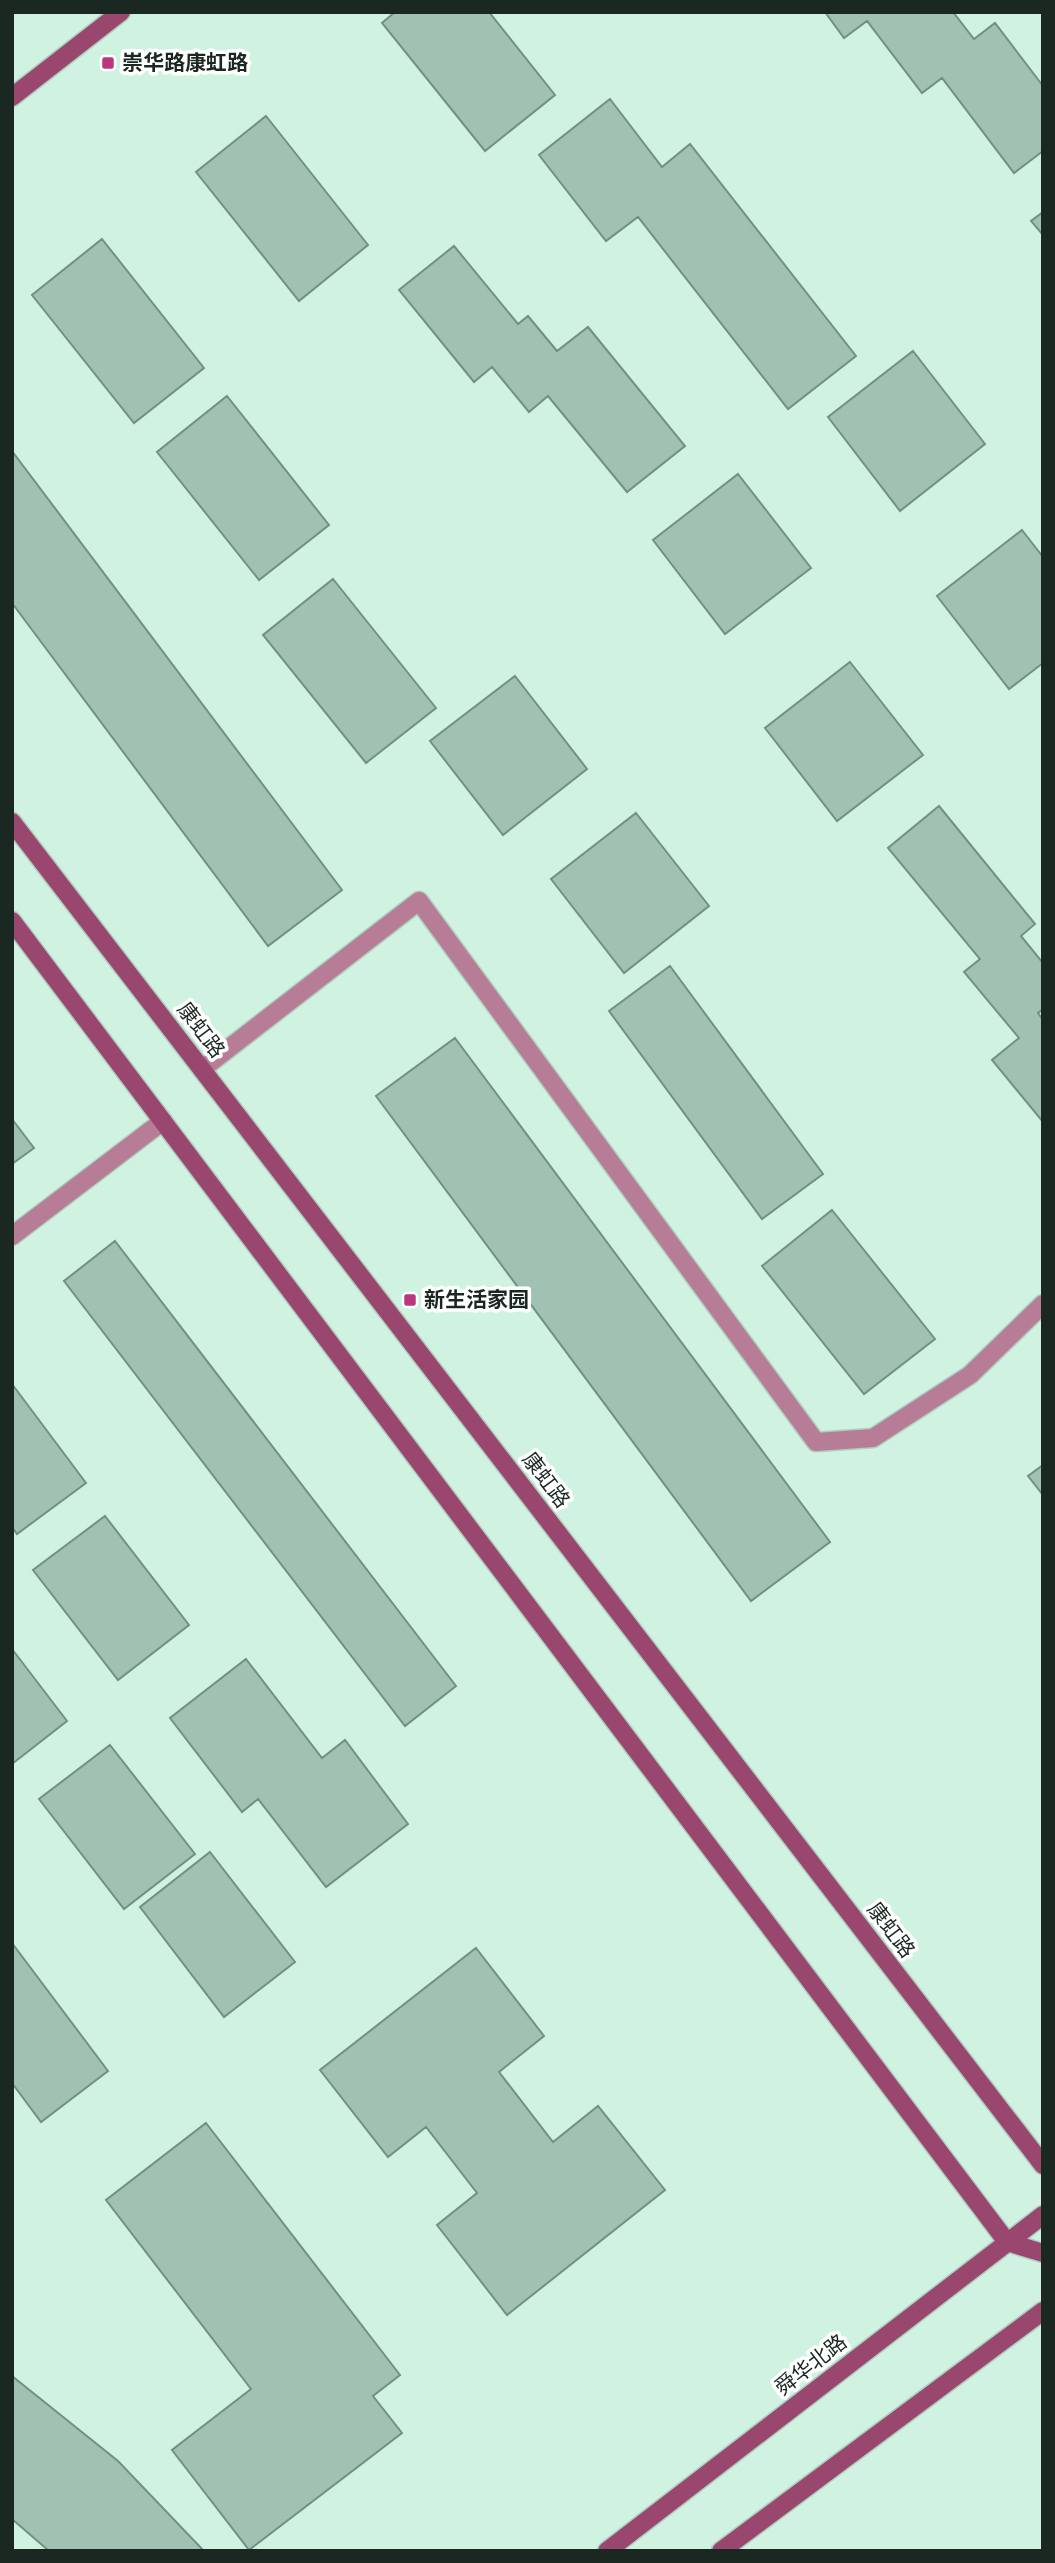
<svg xmlns="http://www.w3.org/2000/svg" width="1055" height="2563" viewBox="0 0 1055 2563" font-family="Overpass,'Noto Sans SC',sans-serif">
<rect width="100%" height="100%" fill="#d0f2e1"/>
<path fill="#a1c2b2" stroke="#729182" stroke-width="2" d="M395 12H489L555 95 485 151 382 23Z
M825 12H953L974 39 995 23 1043 86V151L1014 173 942 78 922 93 867 21 844 38Z
M610 99 662 167 690 144 856 356 788 409 638 217 606 241 539 155Z
M266 116 368 245 299 301 196 172Z
M1043 212V235L1031 221Z
M102 239 204 368 134 423 32 295Z
M454 246 518 324 528 316 557 351 588 327 685 446 627 492 548 396 529 412 492 367 474 382 399 290Z
M913 351 985 444 900 511 828 417Z
M227 396 329 525 259 580 157 452Z
M12 451 342 890 268 946 12 603Z
M738 474 811 568 725 634 653 540Z
M1022 530 1043 557V663L1009 689 937 596Z
M333 579 436 708 366 763 263 635Z
M850 662 923 755 837 821 765 728Z
M515 676 587 769 503 835 430 741Z
M939 806 1035 924 1021 936 1043 963V1009L1038 1013 1043 1020V1122L992 1060 1019 1038 964 972 980 959 888 848Z
M636 813 709 906 624 973 551 879Z
M670 966 823 1174 762 1219 609 1011Z
M455 1038 830 1542 751 1601 376 1096Z
M12 1119 34 1148 12 1164Z
M832 1210 935 1339 864 1394 762 1266Z
M115 1241 456 1686 405 1726 64 1281Z
M12 1384 86 1483 17 1534 12 1527Z
M1043 1465V1495L1028 1476Z
M105 1516 189 1625 118 1680 33 1570Z
M12 1649 67 1721 12 1764Z
M246 1659 322 1758 345 1740 408 1824 326 1887 258 1799 242 1812 170 1718Z
M110 1745 195 1854 124 1909 39 1799Z
M210 1852 295 1962 224 2017 140 1907Z
M12 1943 108 2071 41 2122 12 2083Z
M476 1948 544 2036 499 2072 553 2142 598 2106 665 2190 507 2315 437 2225 477 2193 426 2127 388 2157 320 2070Z
M206 2123 400 2375 373 2396 402 2433 249 2550 172 2450 251 2389 106 2200Z
M12 2376 118 2461 204 2551H49L12 2519Z"/>
<g fill="none" stroke-linecap="round" stroke-linejoin="round">
<defs>
<path id="street" d="M202 1069 419 901 816 1442 873 1438 970 1375 1043 1304
M12 1236 163 1121"/>
<path id="secondary" d="M12 97 121 12
M12 822 1043 2165
M12 921 1007 2242 1043 2253
M607 2551 1043 2215
M721 2551 1043 2311"/>
</defs>
<use href="#street" stroke="#afcebf" stroke-width="21"/>
<use href="#secondary" stroke="#afcebf" stroke-width="21"/>
<use href="#street" stroke="#b77d97" stroke-width="18"/>
<use href="#secondary" stroke="#99476f" stroke-width="18"/>
</g>
<g fill="#ba377f" stroke="#fff" stroke-width="2.5">
<rect x="101" y="56" width="14" height="14" rx="3.5"/>
<rect x="403" y="1293" width="14" height="14" rx="3.5"/>
</g>
<g text-anchor="middle" stroke-width="7" stroke-linejoin="round" paint-order="stroke">
<g font-size="21" font-weight="bold" fill="#1b2822" stroke="#fff" text-anchor="start">
<text x="122" y="70">崇华路康虹路</text>
<text x="424" y="1307">新生活家园</text>
</g>
<g font-size="21" fill="#1b2822" stroke="#fff">
<text transform="translate(201 1030) rotate(53)" y="7">康虹路</text>
<text transform="translate(546 1480) rotate(53)" y="7">康虹路</text>
<text transform="translate(891 1930) rotate(53)" y="7">康虹路</text>
<text transform="translate(811 2365) rotate(-38)" y="7">舜华北路</text>
</g>
</g>
<rect width="1055" height="2563" fill="none" stroke="#1b2822" stroke-width="28"/>
</svg>
